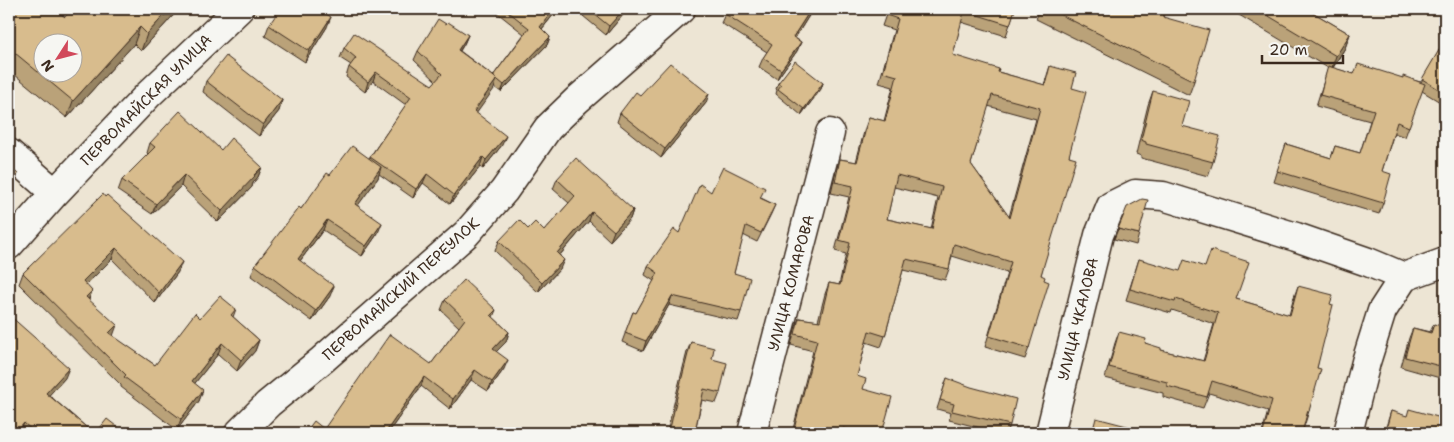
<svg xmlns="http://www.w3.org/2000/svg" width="1454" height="442" viewBox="0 0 1454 442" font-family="'Shantell Sans',sans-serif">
<rect width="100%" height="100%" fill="#ede5d4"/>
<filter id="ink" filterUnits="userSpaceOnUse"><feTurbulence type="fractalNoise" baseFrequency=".02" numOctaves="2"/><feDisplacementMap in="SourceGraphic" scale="10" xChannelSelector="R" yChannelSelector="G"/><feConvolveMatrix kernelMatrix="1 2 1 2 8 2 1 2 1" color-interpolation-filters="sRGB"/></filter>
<g filter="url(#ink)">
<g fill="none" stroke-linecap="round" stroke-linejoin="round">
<defs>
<path id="minor" d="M9 153 55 193
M9 245 55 193 148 95 239 9
M239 433 268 404 322 360 466 234 504 191 548 128 577 100 681 9
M752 433 830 133
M1050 433 1099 235 1111 206 1135 194 1163 196 1296 237 1368 262 1404 277
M1348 433 1366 362 1382 311 1404 277 1445 262"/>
</defs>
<use href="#minor" stroke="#3b2a1e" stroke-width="31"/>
<use href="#minor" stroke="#f6f6f2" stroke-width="28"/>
</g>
<path fill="#baa279" stroke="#3b2a1e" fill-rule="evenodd" d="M9 9 65 17 179 9 141 51 134 44 67 118 9 70Z
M496 9H558L542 29 550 37 547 45 501 92 494 87 476 113 502 145 483 169 480 167 450 204 423 183 413 198 379 174 378 178 357 206 378 233 362 256 323 230 300 261 330 296 312 321 251 276 255 265 301 209 330 175 369 158 406 105 373 81 365 92 346 77 349 67 351 65 340 58 344 48 432 85 436 81 414 60 418 51 446 24 468 35 464 44 460 51 493 76 524 34 495 11Z
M586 9H628L606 35 583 16Z
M888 9H1015L1006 36 961 22 953 55 998 72 1044 85 1050 66 1072 88 1069 156 1041 275 1029 348 1025 359 985 347 1007 273 952 256 949 269 945 280 903 270 885 336 881 347 866 342 857 376 863 389 882 433H792L813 351 791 345 795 329 799 318 818 321 825 294 829 283 839 285 846 254 835 251 849 197 831 193 836 170 840 159 856 162 865 128 869 117 884 121 893 87 879 83 894 30 882 26ZM988 106 1036 119 1009 217 971 164ZM894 187 938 198 931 229 887 219Z
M1040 9H1158L1165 12 1163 17 1194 81 1189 95 1036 19Z
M1229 9H1307L1350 34 1345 48 1333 68 1354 74 1403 78 1421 82 1440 49 1445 36V105L1422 91 1405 137 1394 133 1382 171 1383 203 1379 214 1274 182 1286 144 1331 158 1335 146 1360 153 1370 121 1316 106 1328 68Z
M725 14H810L795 38 801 42 797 51 777 79 759 67 763 58 767 52 721 23Z
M269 25 327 27 305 62 265 36Z
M206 81 282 100 279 111 259 136 203 92Z
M778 83H823L821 89 801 115 776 94 777 90 776 89Z
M1153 91 1182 126 1213 162 1208 176 1141 158V156L1136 154 1148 105Z
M640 95 706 103 661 158 617 122 620 113Z
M150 143 221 150 262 167 258 177 253 183 252 187 218 222 181 186 152 214 118 191 122 180 148 154 147 153Z
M557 179 633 210 630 219 610 241 589 221 560 255V269L538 292 495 251 499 241 528 229 544 231 569 203 553 189Z
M711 192 761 198 775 205 771 214 757 242 743 235 734 273 741 312 738 321 669 305 643 351 622 342 633 312 636 313 654 281 645 275 648 266 679 233Z
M105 197 178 272 155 303 112 259 86 285 92 291 89 300 112 336 155 365 200 318 236 309 233 317 259 340 255 351 237 371 218 354 194 384 203 390 199 401 177 430 121 387V385L19 284 23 273Z
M1118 229 1139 234 1136 245 1114 239Z
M1139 259 1236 299 1289 315 1294 297 1298 286 1330 304 1317 368 1309 411 1302 433H1262L1268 411 1209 393 1203 408 1163 397V393L1105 378 1115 343 1119 332 1161 350 1203 361 1214 324 1172 310 1171 313 1126 300Z
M445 300 496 310 493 317 509 332 506 342 496 351 504 369 488 391 471 380 450 409 421 386 388 433H305L324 429 431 364 459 327 441 310Z
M1434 324 1444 367 1440 378 1401 367 1409 338 1413 328 1430 332Z
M691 342 712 359 720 393 716 403 702 400 695 431 707 433H667L673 407 687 352Z
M65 378 49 395 93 433H9Z
M947 378 1010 425 1007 433H1001L949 420 951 413 937 409Z
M1391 411 1445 433H1384Z"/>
<path fill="#978463" stroke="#3b2a1e" d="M170 9H179L141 51 147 34Z
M554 9H558L537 35 540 27Z
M624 9H628L606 35 609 26Z
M811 9H812L810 14 790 46 793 37Z
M331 17 327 27 305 62 309 51Z
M140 27 134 44 67 118 73 101Z
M1350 34 1345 48 1331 70 1336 56Z
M468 35 464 44 454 59 458 50Z
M550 37 547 45 501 92 504 85Z
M801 42 797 51 777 79 781 70Z
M376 72 373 81 365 92 368 82Z
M497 79 494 89 471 121 474 111Z
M823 83 821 89 801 115 804 109Z
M709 94 706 103 661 158 665 149Z
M282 100 279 111 259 136 263 125Z
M506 136 502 145 483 169 486 160Z
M483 157 480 167 450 204 454 195Z
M262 167 258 177 253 183 252 187 218 222 222 211Z
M381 167 378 178 351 215 355 204Z
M18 174 16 180 9 187 10 182Z
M427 174 423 183 413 198 416 189Z
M184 175 181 186 152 214 156 204Z
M633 210 630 219 610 241 614 231Z
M592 212 589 221 553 263 557 253Z
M327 220 323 230 294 269 298 259Z
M382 223 378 233 362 256 366 246Z
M116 248 112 259 79 292 83 281Z
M564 260 560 269 538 292 542 283Z
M182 262 178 272 155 303 159 293Z
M334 286 330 296 312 321 316 311Z
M92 291 88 301 86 297Z
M672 296 669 305 643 351 646 341Z
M117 325 113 336 105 344 109 333Z
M509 332 506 342 489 359 493 349Z
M259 340 255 351 237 371 241 360Z
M222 343 218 354 188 392 192 381Z
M508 360 504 369 488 391 492 382Z
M69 368 65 378 42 403 46 393Z
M475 370 471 380 450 409 453 399Z
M424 377 421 386 388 433H385Z
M203 390 199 401 177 430 181 419Z
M24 423 20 433H16Z"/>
<path fill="#d8bc8d" stroke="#3b2a1e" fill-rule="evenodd" d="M9 9H55L65 17 72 9H170L147 34 140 27 73 101 9 48ZM42 42H72V72H42Z
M280 9H319L331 17 309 51 269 25Z
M505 9H554L540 27 550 37 504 85 493 76 529 28Z
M588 9H624L609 26Z
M728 9H811L793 37 801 42 781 70 763 58 772 44 725 14Z
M888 9H1015L1010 25 965 11V13L964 12 953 55 999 69 998 72 1045 85 1050 66 1076 73 1072 88 1086 92 1069 156 1076 158 1041 275 1045 277 1044 280 1049 282 1029 348 989 336 1011 262 954 244 949 269 906 259 885 336 869 331 857 376 866 379 863 389 892 397 882 433H863L843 428 841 433H793L817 340 795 334 799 318 820 321 829 283 840 285 850 243 839 240 853 186 835 182 840 159 857 162 869 117 885 121 897 76 883 72 898 19 886 15ZM992 95 1040 108 1010 218 971 164ZM897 175 942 187 932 229 887 219Z
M1049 9H1158L1165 12 1163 17 1209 30 1194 81Z
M1257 9H1307L1350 34 1336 56Z
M438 19 446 24 448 22 468 35 458 50 497 79 474 111 506 136 486 160 483 157 454 195 427 174 416 189 370 157 411 97 376 72 368 82 349 67 356 58 344 48 354 33 432 85 442 74 418 51Z
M1445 40V93L1422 79Z
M226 56 282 100 263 125 206 81Z
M795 61 823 83 804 109 778 89 781 85 778 83Z
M670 63 709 94 665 149 620 113 636 92 640 95Z
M1358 64 1403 78V76L1425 84 1409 127 1397 122 1382 171 1391 174 1383 203 1277 171 1286 144 1331 158 1335 146 1360 153 1374 110 1320 95 1328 66 1354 74Z
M1153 91 1189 101 1182 126 1220 136 1213 162 1146 144V142L1141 140Z
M180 111 221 150 231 138 262 167 254 175 255 176 222 211 184 175 156 204 122 180 155 147 150 143Z
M352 146 381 167 355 204 382 223 366 246 327 220 298 259 334 286 316 311 255 265 299 207 301 209 327 173 330 175Z
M576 158 633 210 614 231 592 212 557 253 564 260 542 283 499 241 519 220 528 229 535 222 544 231 575 196 557 179Z
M9 166 18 174 10 182 9 181Z
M723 167 765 188 760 198 775 205 761 233 746 226 734 273 750 278 741 312 672 296 646 341 625 333 633 312 636 313 658 273 648 266 674 229 679 233 700 184 711 192Z
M103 194 105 197 107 195 182 262 159 293 116 248 83 281 92 291 86 297 117 325 109 333 155 365 195 313 200 318 220 296 236 309 231 315 259 340 241 360 222 343 192 381 203 390 181 419 124 377 126 375 23 273Z
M1142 199 1148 200 1139 234 1118 229 1127 207Z
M1211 250 1249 262 1236 299 1290 315 1298 286 1333 295 1330 304 1333 305 1317 368 1321 369 1309 411 1308 410 1302 433H1263L1272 400 1212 381 1207 397 1167 386V382L1109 367 1119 332 1146 339 1145 343 1161 348V350L1204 361 1218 313 1176 299 1175 302 1130 289 1139 259 1180 271 1184 260 1205 267Z
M464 280 496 310 491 315 509 332 493 349 508 360 492 382 475 370 453 399 424 377 385 433H305L314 421 324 429 390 334 431 364 465 319 445 300Z
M9 315 69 368 46 393 93 433H35L24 423 16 433H9Z
M1434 324 1445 327V363L1444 367 1405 357 1413 328 1431 333Z
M691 342 714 348 712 359 727 363 720 393 704 389 695 431 707 433H669L677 397Z
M947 378 971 387 1016 399 1010 425 952 411 954 404 940 400Z
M1409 409 1445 419V433H1385L1391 411 1407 416Z
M1096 418 1154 433H1092Z
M107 419 125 433H96Z"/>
</g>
<g text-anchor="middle" stroke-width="4" stroke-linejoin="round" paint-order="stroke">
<g font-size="15" fill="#3b2a1e" stroke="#f6f6f2">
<text transform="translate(146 100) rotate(-45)" y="5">ПЕРВОМАЙСКАЯ УЛИЦА</text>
<text transform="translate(791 283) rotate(-75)" y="5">УЛИЦА КОМАРОВА</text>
<text transform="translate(401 289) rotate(-42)" y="5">ПЕРВОМАЙСКИЙ ПЕРЕУЛОК</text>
<text transform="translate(1078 319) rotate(-76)" y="5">УЛИЦА ЧКАЛОВА</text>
</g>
</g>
<rect width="1454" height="442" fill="none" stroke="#f6f6f2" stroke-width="30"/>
<rect x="15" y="15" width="1424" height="412" fill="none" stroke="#3b2a1e" stroke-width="2" filter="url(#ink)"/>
<g transform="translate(58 58) rotate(234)"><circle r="24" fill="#f6f6f2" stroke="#aba49d"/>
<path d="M0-4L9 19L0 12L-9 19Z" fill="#d1495b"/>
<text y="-8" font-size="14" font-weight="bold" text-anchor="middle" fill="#3b2a1e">N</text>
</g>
<path d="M1262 55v8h81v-8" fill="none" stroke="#3b2a1e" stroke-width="2.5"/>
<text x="1269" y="55" font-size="15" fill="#3b2a1e" stroke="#f6f6f2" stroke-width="4" paint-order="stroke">20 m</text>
</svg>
